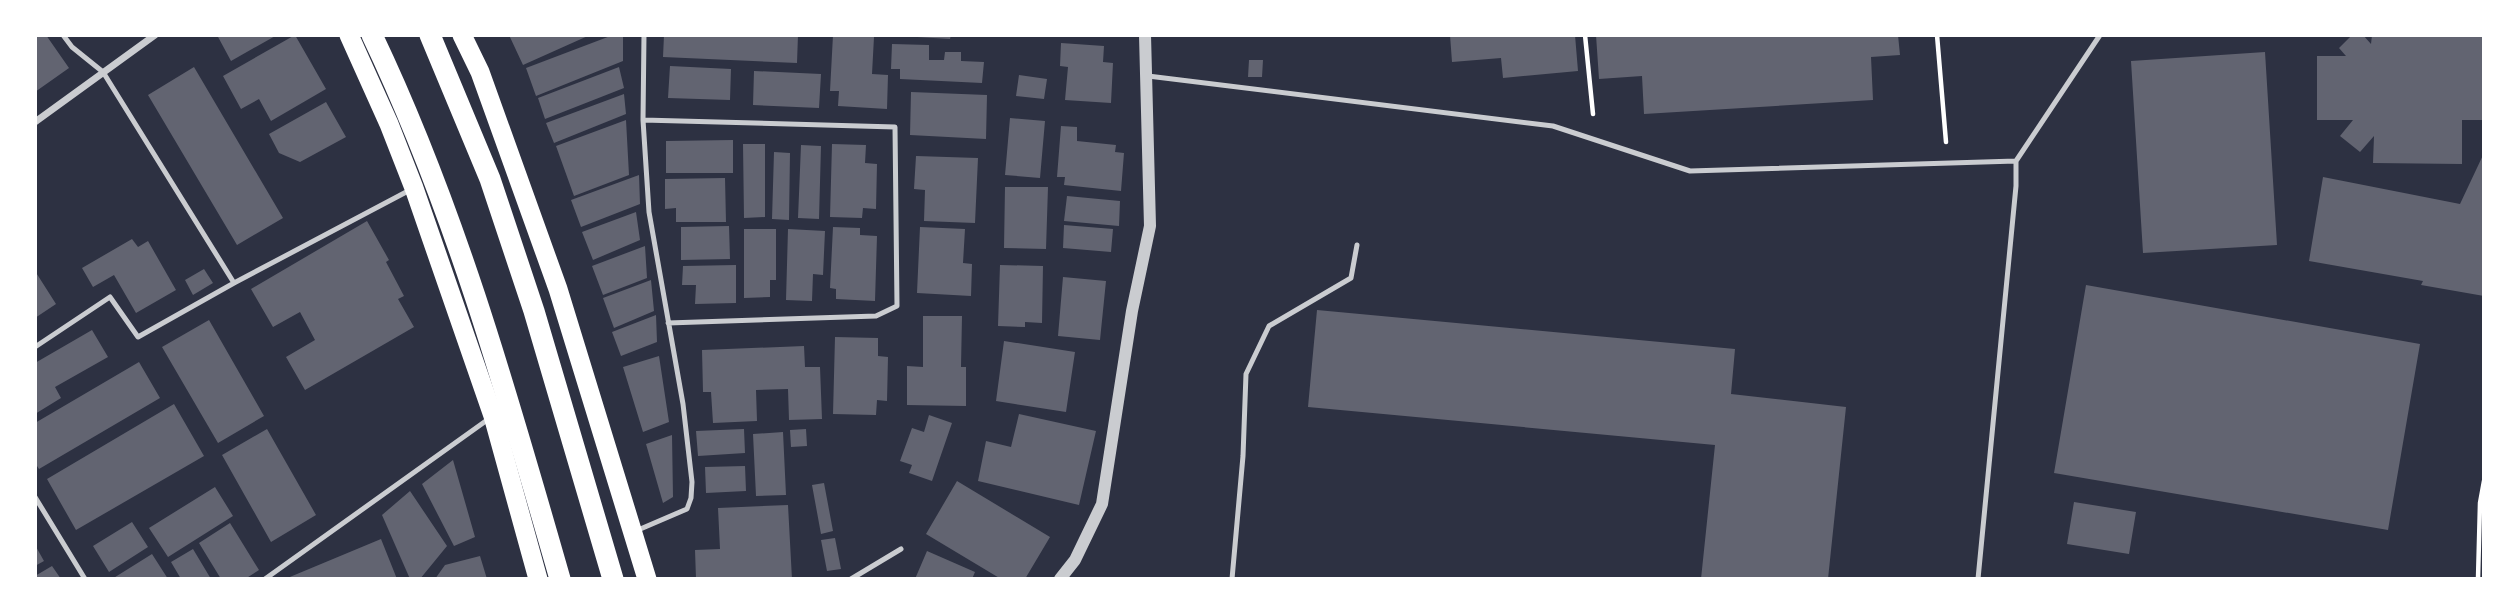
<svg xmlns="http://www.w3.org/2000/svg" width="2519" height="614" viewBox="0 0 2519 614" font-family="'Varela Round',sans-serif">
<rect width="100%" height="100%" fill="#2d3142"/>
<path fill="#626471" d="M35 35H46L69 68 35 92Z
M217 35H277L231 61Z
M295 35 326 89 271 121 259 99 241 109 223 76Z
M509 35H590L523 65Z
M613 35H623V61L536 96 526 68Z
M664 35H798L797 63 663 57Z
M833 35 874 37 872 74 888 75 887 109 838 106 839 91H830Z
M917 35H951L950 39 917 37Z
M1450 35H1575L1578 71 1503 78 1501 58 1452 62Z
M1596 35H1898L1900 55 1871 57 1873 100 1644 114 1642 76 1599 79Z
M2352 35H2363L2371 44 2372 35H2484V120H2462V164L2373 163 2374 136 2360 152 2340 136 2353 120H2317V56H2346L2339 48Z
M1061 43 1104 46 1103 62 1113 63 1111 103 1065 100 1068 67 1060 66Z
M892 44 929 45V60H944L945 52H961V61L984 62 982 83 900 79V69H891Z
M2265 52 2277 245 2143 253 2131 61Z
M1249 60H1263L1262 77H1248Z
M670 66 731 69 730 100 668 98Z
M194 67 283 218 237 245 148 95Z
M619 67 624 88 545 119 538 98Z
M754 71 821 74 819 108 753 105Z
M1019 75 1047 79 1044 99 1016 96Z
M911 92 987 95 986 139 910 135Z
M624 94 626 114 554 143 546 123Z
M326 102 346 137 300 162 279 153 269 134Z
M1010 118 1045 121 1040 178 1005 175Z
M626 120 629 175 574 196 556 146Z
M1061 126 1077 127V141L1116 145 1115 152 1124 153 1121 191 1064 185 1065 177H1057Z
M733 140V173H666V141Z
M743 144H765V217L744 218Z
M832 144 866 145 865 163 877 164 876 209 863 208 862 218 830 217Z
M801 145 821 146 819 219 798 218Z
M774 152 790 153 789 220 772 219Z
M2484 153V296L2421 285 2423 281 2309 261 2323 177 2460 204Z
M916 156 978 158 975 223 924 221 925 190 914 189Z
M639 175 640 204 581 227 571 200Z
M725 178 726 222H676V208L665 209V179Z
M1005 187H1048L1046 249 1004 248Z
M1067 196 1120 201 1119 226 1064 221Z
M636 212 640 240 593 260 582 232Z
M367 221 389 260 386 262 404 296 398 299 414 327 305 390 286 357 315 340 300 312 273 327 251 289Z
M1064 225 1113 229 1111 252 1063 248Z
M729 226 730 259 681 260V227Z
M833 227 860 228V235L877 236 875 301 836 299V289L830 288Z
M920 227 965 229 963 263 972 264 971 296 917 293Z
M744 229H776V280H770V297L744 298Z
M788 229 825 231 823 275 813 274 812 301 786 300Z
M132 239 138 247 148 241 176 290 136 313 114 275 93 287 82 268Z
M645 246 647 278 603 295 592 266Z
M736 265V303L695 304 696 285H682L683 266Z
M1000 265 1043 266 1042 323 1025 322V327L998 326Z
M204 269 213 283 193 295 185 280Z
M35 271 56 304 35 318Z
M1063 277 1106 281 1100 340 1058 336Z
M651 280 654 311 614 328 603 298Z
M2086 285 2420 344 2388 530 2054 473Z
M1317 310 1735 349 1731 394 1846 407 1828 579H1701L1715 445 1308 407Z
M656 315 657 342 621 356 612 332Z
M923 316H962L961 367H966V406L907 405V366L923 367Z
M209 320 264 416 218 443 162 347Z
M92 330 108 357 55 387 61 398 35 414V363Z
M835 337 878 338V356L888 357 887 401 877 400 876 415 833 414Z
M1004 341 1075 352 1066 412 996 401Z
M804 346 805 367H820L822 419 789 420 788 389 756 390 757 421 713 423 711 392H703L702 350Z
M659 356 669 422 643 432 623 367Z
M139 362 160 398 39 469 35 463V423Z
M174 404 204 456 76 530 47 479Z
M1019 414 1096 431 1079 505 978 481 986 441 1011 447Z
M929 415 952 423 932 481 909 473 912 465 900 461 912 428 924 432Z
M267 429 316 515 271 542 222 455Z
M744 429 745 453 698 456 696 431Z
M806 429 807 446 791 447 790 430Z
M783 432 786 495 756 496 753 434Z
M672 435 673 497 663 503 646 444Z
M453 460 475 537 454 546 422 484Z
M745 466 746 491 706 493 705 467Z
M957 481 1050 537 1025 579H1001L926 534Z
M824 483 833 531 821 534 812 485Z
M215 487 233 516 168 557 149 528Z
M410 491 447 546 420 579H410L382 515Z
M2074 502 2136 512 2129 554 2067 544Z
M788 505 792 579H696L695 550 720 549 718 508Z
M132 522 148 547 109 572 93 546Z
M230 523 259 570 245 579H221L199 543Z
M835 538 841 569 827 571 821 540Z
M381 539 397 579H285Z
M35 545 44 561 35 566Z
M193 549 211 579H181L171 562Z
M927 551 975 572 972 579H915Z
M152 554 168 579H112Z
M480 556 487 579H435L445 565Z
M52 566 61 579H35V576Z"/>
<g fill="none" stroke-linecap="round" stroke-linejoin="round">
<path stroke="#fff" stroke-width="4.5" d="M1585 35 1593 114
M1937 35 1946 142
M2478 579 2480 503 2484 481"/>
<path stroke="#caccd0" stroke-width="5" d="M63 35 72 47 103 72 234 283
M1148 76 1553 126 1690 171 2016 161V186L1978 579
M643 120 895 127 897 306 876 316 668 323
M2016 161 2100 35
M35 347 110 297 138 337 234 283 410 190
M35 497 85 579
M638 530 687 509 691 498 692 482 683 404 649 212 643 120 644 35
M265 579 490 418
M851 579 901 549
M1232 579 1243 456 1246 374 1269 326 1351 278 1357 245"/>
<path stroke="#caccd0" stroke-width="7" d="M35 122 155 35"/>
<path stroke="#caccd0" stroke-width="12" d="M1060 579 1075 560 1102 504 1132 311 1150 226 1145 35"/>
<path stroke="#fff" stroke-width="19" d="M349 35 389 124 414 188 493 416 538 579
M462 35 480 72 558 289 647 579"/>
<path stroke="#fff" stroke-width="21" d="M372 35C455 209 507 394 560 579
M430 35 490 179 534 311 613 579"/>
</g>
<rect width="2519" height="614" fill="none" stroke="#ffffff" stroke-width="74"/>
</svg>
